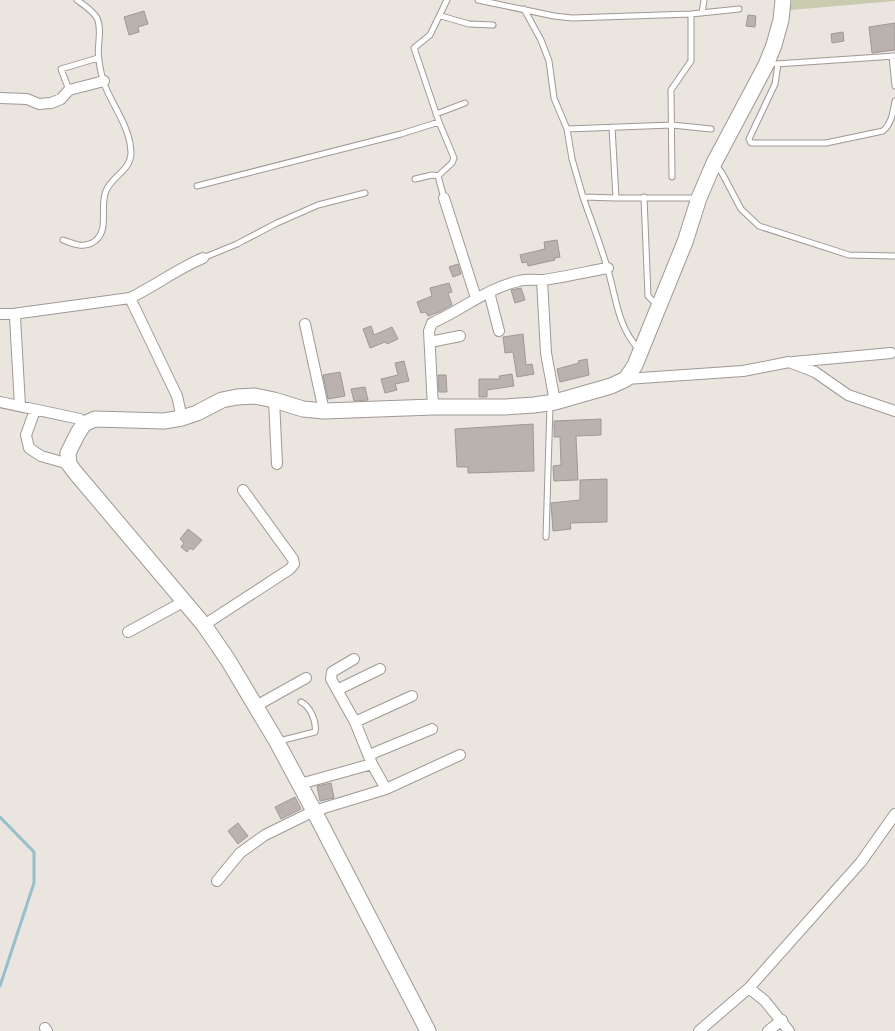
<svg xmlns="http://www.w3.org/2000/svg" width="895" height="1031" viewBox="0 0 895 1031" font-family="Inter,sans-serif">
<rect width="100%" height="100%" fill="#ebe5e0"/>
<path fill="#c8cbad" d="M792 0H895V1L790 10Z"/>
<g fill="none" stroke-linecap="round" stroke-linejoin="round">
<path stroke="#95bfcb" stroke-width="3" d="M0 817 34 852V883L0 986"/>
</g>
<path fill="#b9b2ae" stroke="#9f9895" d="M144 11 148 24 138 27 139 32 129 35 124 17Z
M748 15 756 16 755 27 746 26Z
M895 23V50L872 53 869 27Z
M843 32 844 41 832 43 831 34Z
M557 240 560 257 554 258 555 260 528 266 527 262 522 263 520 255 545 249 544 242Z
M458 264 461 274 453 277 449 267Z
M449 283 452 292 448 293 452 305 439 312 428 316 426 312 421 313 417 302 432 296 430 288Z
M521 288 525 300 515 303 511 290Z
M371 326 374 335 392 327 398 339 387 344 385 342 370 348 363 329Z
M523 334 526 365 532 364 534 374 517 377 513 352 505 353 503 337Z
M587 359 589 375 560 382 557 369 579 363 578 361Z
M404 361 409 381 395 384 397 390 385 393 381 379 398 375 395 363Z
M340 372 345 396 328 399 323 375Z
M512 374 514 386 487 390V397H479V379H500L499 376Z
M438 375H446L447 392H439Z
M365 387 368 400 354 401 351 389Z
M601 419V435L576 436 578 480 554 481 553 466 561 465 560 437H554V421Z
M533 424 534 471 468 473V467H457L455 429Z
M607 479V522L570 523 571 529 553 531 551 503 580 500V480Z
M188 529 202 540 193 550 190 548 187 552 181 547 184 543 180 539Z
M331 783 334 798 320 801 317 786Z
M295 797 301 809 281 819 275 807Z
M238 823 248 836 238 844 228 831Z"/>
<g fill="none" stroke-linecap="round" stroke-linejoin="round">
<defs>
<path id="lane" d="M478 0 554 16 572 18 691 14 739 9
M524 9 541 40 549 61 554 98 567 129 672 125 711 129
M702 13 704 0
M441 16 469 24 493 25
M892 56 895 86
M776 64 895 56
M778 64 775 84 749 139 751 143H826L883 131C892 123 893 112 895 101
M69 90 61 69 98 58
M436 114 465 103
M612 127 616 198
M567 129 572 159 583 197 616 198H696
M715 164 722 173 741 209 759 226 849 255 895 256
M672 177 671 90 691 61V14
M415 179 432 175 438 176
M197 186 401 134 439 122
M583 197C591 220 600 243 607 267 617 299 616 323 639 350
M644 197 648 296 657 305
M444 198 438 176 452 163 454 158 439 122 414 48 430 35 447 0
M63 240C74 244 84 249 95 241 110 229 99 207 106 191 111 177 130 171 131 154 131 129 114 108 105 86 102 78 100 69 99 60 96 47 103 31 97 18 93 11 84 5 77 0
M203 258 237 244 277 223 318 205 365 193
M546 537 550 406
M279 741 315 732C317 722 310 706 301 702"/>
<path id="street" d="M0 98 27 99 39 104 51 103 61 99 69 90 104 81
M444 198 476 298
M542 280 546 353 555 402
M489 292 499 331
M130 298 177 396 182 418
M0 314H13L15 317 20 406
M13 314 130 298C155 286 177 269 203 258
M305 324 324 411
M430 342 460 336
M793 362 891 353
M626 379 743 371 789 362 815 372 848 395 895 411
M274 400 277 464
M0 402 80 419 84 424
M433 407 429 331 432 323C462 310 487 288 519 281 527 279 535 280 543 280 564 277 586 272 608 268
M35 410 26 435 29 448 41 456 69 464
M204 625 290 569 294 564 293 559 243 490
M128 632 183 602
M337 690 380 669
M256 706 306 678
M355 722 412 696
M369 755 432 729
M372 764 386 789
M300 784 372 764 355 722 331 679 332 672 354 659
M217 881 240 853 265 835 314 811 386 789 460 755
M749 988 765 1001 789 1031
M45 1028 47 1031
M699 1031 749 988 861 862 895 814
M768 1031 782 1020"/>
<path id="secondary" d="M428 1031 314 811 277 742 228 660 204 625 74 471 69 464 68 453 78 433 84 424 95 419 164 421 182 418 197 413 222 400 237 397 255 396 274 400 303 409 324 411 433 407H505L534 405 555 402 611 386 626 379 635 365 685 242 699 198 714 163 766 65 774 45 781 20 783 0"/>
</defs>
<use href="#lane" stroke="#9f9994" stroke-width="7"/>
<use href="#street" stroke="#9f9994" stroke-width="12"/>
<use href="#secondary" stroke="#9f9994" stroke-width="17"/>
<use href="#lane" stroke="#fff" stroke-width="5"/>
<use href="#street" stroke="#fff" stroke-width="10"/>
<use href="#secondary" stroke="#fff" stroke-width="15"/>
</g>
</svg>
